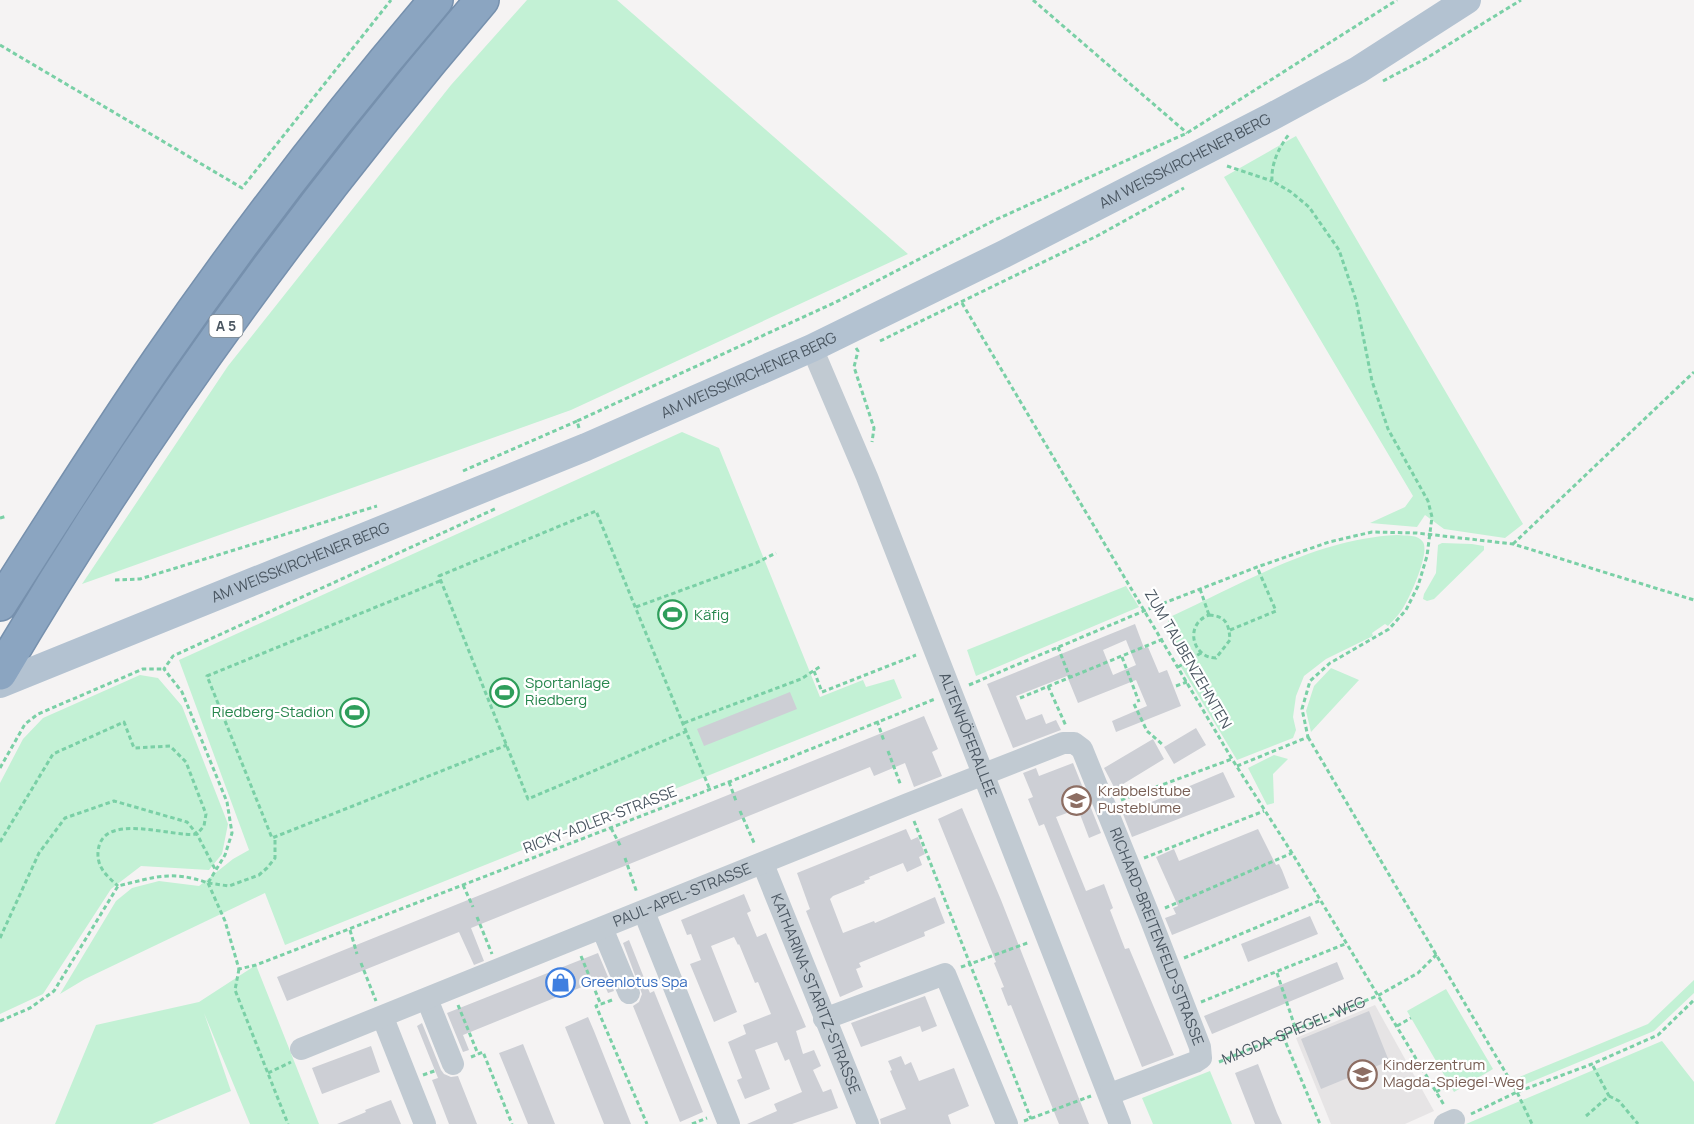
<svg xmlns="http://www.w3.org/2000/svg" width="1694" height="1124" viewBox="0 0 1694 1124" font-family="Manrope,sans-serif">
<rect width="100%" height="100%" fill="#f5f3f3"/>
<path fill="#e6e4e5" d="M1375 1005 1434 1111 1405 1124H1331L1296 1038Z"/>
<path fill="#c3f1d5" d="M527 0H617L908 254 571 410 82 584 228 366 451 85Z
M1296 136 1523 524 1505 538 1444 529 1425 515 1417 527 1370 523 1405 507 1413 496 1224 177Z
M682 432 719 448 820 697 863 680 866 687 894 679 902 698 285 945 265 893 85 979 60 994 116 901 132 888 159 881 199 886 233 859 249 850 179 660Z
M1397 535C1406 536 1418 534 1423 542 1430 553 1410 597 1403 608 1399 615 1393 620 1388 626L1385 624 1372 633 1373 636 1326 659 1304 676 1296 696 1293 717 1296 730 1293 738 1237 760 1181 667 1187 664 1166 626 1170 617C1243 583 1316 539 1397 535Z
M1442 543 1472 544 1484 546V550L1434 599 1427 601 1423 599 1424 594 1436 573 1438 545Z
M1126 586 1139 607 976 676 967 650Z
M1331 668 1359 680 1311 732 1306 711 1314 686Z
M140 675 158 678 182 706 228 824 222 854 209 870 141 866 111 889 43 994 0 1014V783L23 739 43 718Z
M1274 755 1288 759 1273 774 1274 803 1267 805 1248 768Z
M256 965 319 1124H250L204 1013 231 1091 152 1124H55L96 1025 199 1002Z
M1694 980V993L1654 1031 1521 1086 1517 1078 1648 1024Z
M1446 989 1493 1069 1454 1092 1407 1011Z
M1662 1041 1694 1082V1124H1466Z
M1210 1071 1232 1124H1153L1142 1098Z"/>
<path fill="#cdcfd5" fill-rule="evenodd" d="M1135 624 1144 648 1148 647 1159 673 1167 670 1181 706 1116 732 1112 721 1147 706 1136 680 1078 703 1067 676 1016 696 1026 720 1042 714 1046 724 1056 720 1061 730 1013 748 987 684ZM1126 640 1136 665 1113 675 1103 650Z
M790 692 797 709 704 746 697 729Z
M924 716 938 749 932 752 942 776 914 787 905 763 874 776 870 767 471 928 484 961 474 965 459 932 287 1001 277 977Z
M1196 728 1206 745 1174 764 1164 747Z
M1153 739 1164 759 1115 789 1104 768Z
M1073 763 1101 833 1089 838 1078 809 1056 817 1086 891 1104 884 1113 908 1110 910 1125 949 1129 948 1174 1055 1142 1067 1044 824 1039 826 1028 799 1033 797 1023 773 1036 768 1039 776Z
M1223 772 1235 797 1132 837 1123 814Z
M962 808 1001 900 1089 1124H1059L1011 1005 1008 1006 1001 988 1004 987 994 963 996 962 938 819Z
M906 829 911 840 918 837 925 854 919 857 922 865 907 872 903 863 869 877 870 879 864 881 865 883 833 896 830 899 843 933 874 921 875 923 935 897 945 923 924 932 925 936 859 963 861 967 856 969 863 987 840 997 806 911 810 909 797 873Z
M1258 829 1276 865 1279 864 1282 870 1289 888 1172 935 1165 918 1176 914 1173 908 1178 906 1156 857 1174 849 1179 861Z
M744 894 751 911 747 913 757 937 766 933 806 1027 796 1031 803 1054 814 1050 821 1066 813 1070 823 1092 831 1089 838 1108 792 1124H747L777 1111 774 1104 802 1092 789 1059 785 1061 777 1042 755 1050 770 1089 745 1099 737 1080 742 1078 728 1042 746 1034 743 1025 771 1014 758 982 755 983 739 944 738 945 734 937 711 946 737 1012 714 1022 690 964 701 960 691 934 687 935 681 920Z
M1310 916 1318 934 1248 962 1241 944Z
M629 940 650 993 654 991 703 1112 680 1122 633 1006 639 1002 642 994 623 943Z
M598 953 614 991 608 993 602 979 532 1007 463 1035 469 1050 463 1052 447 1013Z
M1337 962 1344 979 1212 1034 1204 1016Z
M925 996 937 1026 922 1032 920 1026 861 1047 851 1023Z
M1369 1011 1389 1061 1321 1089 1301 1039Z
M588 1017 594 1031 631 1124H604L565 1027Z
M422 1023 441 1070 444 1074 451 1077 458 1076 477 1124H449L432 1080 438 1078 417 1026Z
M523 1044 555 1124H528L515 1092 499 1053Z
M371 1046 380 1072 322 1094 312 1068Z
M901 1056 905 1065 911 1062 919 1081 954 1068 969 1106 948 1115 951 1124H881L880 1119 906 1109 890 1071 892 1070 888 1061Z
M1258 1064 1277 1113 1282 1124H1255L1235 1073Z
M391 1100 401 1124H337L366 1112 365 1110Z"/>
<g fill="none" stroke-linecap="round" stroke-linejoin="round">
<defs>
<path id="highway" d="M0 604C52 522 104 440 159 360 245 235 338 115 436 0
M0 673C140 434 302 211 482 0"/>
</defs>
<use href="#highway" stroke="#7690ad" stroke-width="36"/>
<g stroke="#7ad0a6" stroke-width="3" stroke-dasharray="4.5 3" stroke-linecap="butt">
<path d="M1033 0 1187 133"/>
<path d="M0 45 242 188 391 0"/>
<path d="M1383 81 1425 59 1521 0"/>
<path d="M1227 166 1272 181"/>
<path d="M962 303 1232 759 1292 853 1444 1105"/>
<path d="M880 341 1097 236 1184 188"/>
<path d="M856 348 858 351 854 367 874 428 872 442"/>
<path d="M579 428 577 421 836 302 995 220 1187 133 1397 0"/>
<path d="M463 471 577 421"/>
<path d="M0 518 7 516"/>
<path d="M1513 544 1694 372"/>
<path d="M115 580 140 579 377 506"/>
<path d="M440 581 207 676 272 838 507 745"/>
<path d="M1200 589 1209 615"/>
<path d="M636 607 756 563 776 553"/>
<path d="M1209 615C1226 616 1229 624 1230 640L1216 658C1192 658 1184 624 1209 615Z"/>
<path d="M1230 630 1276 611 1257 567"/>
<path d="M1058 647 1070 678"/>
<path d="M1122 657 1139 702"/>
<path d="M1178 667 1201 653"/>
<path d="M814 671 822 692 916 655"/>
<path d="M969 685 1146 610 1257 567 1329 542 1372 532 1417 533 1513 544 1694 600"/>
<path d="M1048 686 1066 726"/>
<path d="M1176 686 1187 682"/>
<path d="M1020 698 1163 639"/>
<path d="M1134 704 1147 731 1162 744"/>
<path d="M877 721 884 741"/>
<path d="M684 723 801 679 821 666"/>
<path d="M687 731 528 799 439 576 596 511 710 790"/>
<path d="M1308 737 1517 1092 1532 1124"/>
<path d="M888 751 901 786"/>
<path d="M1237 766 1308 737 1302 709 1310 681 1330 663 1389 629 1406 610 1418 586 1427 556 1432 517 1428 501 1388 429 1372 381 1356 300 1339 250 1309 207 1291 192 1272 181C1271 163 1279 147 1290 133"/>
<path d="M0 768 25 724 38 714 143 669H164"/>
<path d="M729 782 736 801"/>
<path d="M1121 800 1232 759"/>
<path d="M740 811 755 845"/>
<path d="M914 821 970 964 1030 942"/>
<path d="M611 828 621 847"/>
<path d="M0 842 53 754 124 722 134 748 170 746 186 762 206 814 204 826 197 834C172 838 101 810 98 852 97 868 107 876 118 886"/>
<path d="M625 858 637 893"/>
<path d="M1144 858 1264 811"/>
<path d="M208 883 225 921 239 969 256 965 729 782 935 699"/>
<path d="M208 883 229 886 259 875 267 868 275 858V837"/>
<path d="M463 885 473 907"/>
<path d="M1165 908 1292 853"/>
<path d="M477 917 492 954"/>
<path d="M350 930 357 954"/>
<path d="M0 938 39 853 65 818 114 801 187 822 197 834 216 871"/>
<path d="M581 956 601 1005"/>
<path d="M1184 958 1319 901"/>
<path d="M361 963 376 1001"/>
<path d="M961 967 970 964 1031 1119"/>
<path d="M239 969 235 990 288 1124"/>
<path d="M1277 973 1296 1030"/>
<path d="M612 1000 596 1006 647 1124"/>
<path d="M1201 1002 1345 944"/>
<path d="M458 1005 478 1054"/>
<path d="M0 1021 30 1008 54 991 118 886C155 877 172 870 208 883L225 855 232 833 227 802 182 692 164 669 173 656 497 508"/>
<path d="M1397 1026 1411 1018"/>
<path d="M1283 1036 1320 1124"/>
<path d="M471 1057 483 1052 512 1124"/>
<path id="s1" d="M1219 1062 1379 995 1418 973 1437 954"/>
<path d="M268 1073 291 1062"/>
<path d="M423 1075 437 1070"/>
<path d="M1436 1092 1450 1084"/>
<path d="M1609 1096 1619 1101 1638 1124"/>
<path d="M1471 1114 1517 1092 1592 1064 1658 1035 1694 1000"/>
<path d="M1586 1116 1609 1096 1592 1064"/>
<path d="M1024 1121 1091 1096"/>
<path d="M692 1124 707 1118"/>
</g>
<g stroke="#c1cad2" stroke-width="22">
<path id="s2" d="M812 348 867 477 1120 1124"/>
<path id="s3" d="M763 864 868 1124"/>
<path d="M644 912 729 1124"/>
<path d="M602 928 629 993"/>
<path d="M427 999 453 1064"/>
<path d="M383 1018 425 1124"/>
<path d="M824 1019 945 974 1007 1124"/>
<path id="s4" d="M301 1049 908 804 1063 743H1074L1082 749 1149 915 1200 1047 1201 1058 1195 1062 1110 1094"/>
<path d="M1445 1124 1454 1120"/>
</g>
<path stroke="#b3c2d1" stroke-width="28" id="s5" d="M0 684 586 447 812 348 1004 254 1271 117 1358 70 1467 0"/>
<use href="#highway" stroke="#8ba5c1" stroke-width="33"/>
</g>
<defs>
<symbol id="stadium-ring" viewBox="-11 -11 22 22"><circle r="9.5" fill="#fff" stroke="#2e9e5b" stroke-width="1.5"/><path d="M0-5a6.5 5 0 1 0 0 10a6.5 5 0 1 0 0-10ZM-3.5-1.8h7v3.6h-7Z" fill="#2e9e5b"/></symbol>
<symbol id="school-ring" viewBox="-11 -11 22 22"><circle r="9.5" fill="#fff" stroke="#8d6e63" stroke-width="1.5"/><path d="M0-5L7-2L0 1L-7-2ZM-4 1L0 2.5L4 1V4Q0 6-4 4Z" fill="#8d6e63"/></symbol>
<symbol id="shop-ring" viewBox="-11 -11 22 22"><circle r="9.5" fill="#fff" stroke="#3f7fe0" stroke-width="1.5"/><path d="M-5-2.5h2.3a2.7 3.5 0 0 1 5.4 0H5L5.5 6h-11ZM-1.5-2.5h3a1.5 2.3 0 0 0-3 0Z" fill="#3f7fe0"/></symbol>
</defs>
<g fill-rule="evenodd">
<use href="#stadium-ring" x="656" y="598" width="33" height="33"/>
<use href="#stadium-ring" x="488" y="676" width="33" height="33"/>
<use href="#stadium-ring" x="338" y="696" width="33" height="33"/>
<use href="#school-ring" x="1060" y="784" width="33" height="33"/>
<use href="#shop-ring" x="544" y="966" width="33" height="33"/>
<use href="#school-ring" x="1346" y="1058" width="33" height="33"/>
</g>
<g text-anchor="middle" stroke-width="4.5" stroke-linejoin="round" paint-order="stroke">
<rect fill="#fff" stroke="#808990" stroke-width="1.5" x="209.5" y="315" width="33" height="22" rx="4.5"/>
<g font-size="14" font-weight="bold" fill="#4a5661">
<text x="226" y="331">A 5</text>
</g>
<g font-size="15" fill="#4a5661" stroke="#fff">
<text dy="5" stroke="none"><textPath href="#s5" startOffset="1296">AM WEISSKIRCHENER BERG</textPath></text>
<text dy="5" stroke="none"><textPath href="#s5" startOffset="810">AM WEISSKIRCHENER BERG</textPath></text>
<text dy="5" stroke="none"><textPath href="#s5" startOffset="324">AM WEISSKIRCHENER BERG</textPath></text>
<text transform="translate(1188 659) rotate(60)" y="5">ZUM TAUBENZEHNTEN</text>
<text dy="5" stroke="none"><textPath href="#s2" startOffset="417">ALTENHÖFERALLEE</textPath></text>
<text transform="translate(600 820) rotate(-21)" y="5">RICKY-ADLER-STRASSE</text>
<text dy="5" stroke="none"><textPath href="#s4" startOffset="411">PAUL-APEL-STRASSE</textPath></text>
<text dy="5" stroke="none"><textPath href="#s4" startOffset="1044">RICHARD-BREITENFELD-STRASSE</textPath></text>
<text dy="5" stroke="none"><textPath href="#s3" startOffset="140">KATHARINA-STARITZ-STRASSE</textPath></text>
<text dy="5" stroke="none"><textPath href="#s1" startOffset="81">MAGDA-SPIEGEL-WEG</textPath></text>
</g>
<g font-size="15" fill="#27864d" stroke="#fff" text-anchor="start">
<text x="694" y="620">Käfig</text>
<text x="525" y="688">Sportanlage<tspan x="525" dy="17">Riedberg</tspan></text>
<text x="334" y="717" text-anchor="end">Riedberg-Stadion</text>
</g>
<g font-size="15" fill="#785e54" stroke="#fff" text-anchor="start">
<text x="1098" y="796">Krabbelstube<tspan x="1098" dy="17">Pusteblume</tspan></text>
<text x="1383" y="1070">Kinderzentrum<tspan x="1383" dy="17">Magda-Spiegel-Weg</tspan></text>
</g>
<g font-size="15" fill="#366cbe" stroke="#fff" text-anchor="start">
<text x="581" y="987">Greenlotus Spa</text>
</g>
</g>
</svg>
